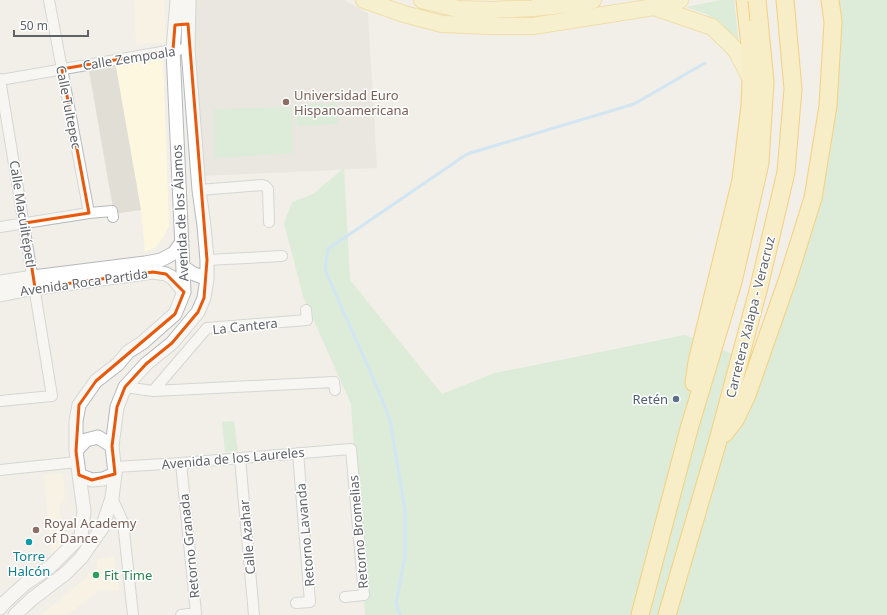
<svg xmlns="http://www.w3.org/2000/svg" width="887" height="615" viewBox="0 0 887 615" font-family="'Noto Sans',sans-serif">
<rect width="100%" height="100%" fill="#f1efe8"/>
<path fill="#fef7e0" d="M134 0H164L166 43 136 44Z
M163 59 169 225 164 236 156 247 145 252 141 210 116 67Z
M63 473 65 499 59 505 61 518 62 546 51 558 44 475Z
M114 556 119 590 99 591 67 615H41L86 578 90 570 98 569 97 560Z"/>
<path fill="#e1ded6" d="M196 0H344L368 13 377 168 203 176 194 35Z
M116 67 141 210 114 214 89 71Z"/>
<path fill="#c5e8c5" d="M721 0H734L739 44 721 23 706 14 686 7Z
M827 0H887V615H365L351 404 303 296 284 223 292 202 313 194 344 168 350 280 442 394 495 373 685 335 759 364 808 210 832 27Z
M337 103 338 124 297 126 296 105Z
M292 107 293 153 215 158 214 109Z
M234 421 238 451 225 452 222 422Z"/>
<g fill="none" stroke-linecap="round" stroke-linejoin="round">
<path stroke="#aadaff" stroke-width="3" d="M400 615 396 603 405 557V510L390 420 377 387 325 270 328 249 467 154 634 104 705 63"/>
<defs>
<path id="minor" d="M49 0 89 213
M0 79C18 184 35 290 52 396L0 401
M0 80 173 50 188 49
M199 190 262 185 265 186 268 189 269 222
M0 227 89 213 112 211 113 217
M207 260 282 256
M125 387 153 391 334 382 335 390
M153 391 207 328 307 320 306 310
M240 458 254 615
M115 467 181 463 351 449 364 595 345 597
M0 470 77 462
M112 498 123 522 133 615
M296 603 310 602 298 453
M181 615 196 613 181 463"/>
<path id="tertiary" d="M183 267 192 273 207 279
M0 282 33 277 145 263 161 260 174 253 182 242
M0 295 35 288 153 272 166 274 173 278 184 292
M76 451 86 440 98 437 112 446
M79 475 92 480 103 479 115 474
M0 608 5 602 26 583 50 567 81 536 84 511 76 451V421L79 405 96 381 118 364 128 352 142 343 175 314 184 292 173 50 177 0
M15 615 19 611 32 599 66 573 81 558 102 528 112 498 115 474 112 446 117 407 125 387 146 364 172 343 198 312 204 298 207 279V260L204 226 199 190 188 49 189 0"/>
<path id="primary" d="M364 0 404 14 442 24 491 26H533L654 7 680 0
M422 0 458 9 491 10 533 8 579 3 593 0
M654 7 712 27 730 44 737 52 751 79"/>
<path id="trunk" d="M694 383 697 362 741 180 750 105 751 79 750 46 745 0
M724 434 735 420 747 395 788 278 813 198 828 106 833 22 830 0
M640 615 689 429 733 282 760 163 765 82 759 20
M667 615 717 444 759 287 786 172 793 89 785 0"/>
</defs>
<use href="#minor" stroke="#b5b8bc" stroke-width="12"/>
<use href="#tertiary" stroke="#b5b8bc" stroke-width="15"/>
<use href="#primary" stroke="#f2c960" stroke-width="18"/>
<use href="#trunk" stroke="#f9ab00" stroke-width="19"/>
<use href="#minor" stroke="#fff" stroke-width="10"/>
<use href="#tertiary" stroke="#fff" stroke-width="13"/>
<use href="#primary" stroke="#fff2af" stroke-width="16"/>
<use href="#trunk" stroke="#feeaa1" stroke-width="17"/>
<defs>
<path id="trunk-bridge" d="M757 0 759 20"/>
</defs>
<use href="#trunk-bridge" stroke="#f9ab00" stroke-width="19" stroke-linecap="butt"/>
<use href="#trunk-bridge" stroke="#feeaa1" stroke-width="17"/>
</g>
<path d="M0 0H887V615H0ZM188 24 207 260 204 298 198 312 172 343 146 364 125 387 117 407 112 446 115 474 92 480 79 475 76 451 79 405 96 381 175 314 184 292 166 274 153 272 35 288 25 223 89 213 62 69 173 50 175 25Z" fill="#f1efe8" fill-opacity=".55" fill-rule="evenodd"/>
<path fill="none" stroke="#e8590c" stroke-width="3" stroke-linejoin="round" d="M188 24 207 260 204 298 198 312 172 343 146 364 125 387 117 407 112 446 115 474 92 480 79 475 76 451 79 405 96 381 175 314 184 292 166 274 153 272 35 288 25 223 89 213 62 69 173 50 175 25Z"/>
<g fill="#8d6e63" stroke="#fff" stroke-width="1.5">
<circle cx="286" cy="102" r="4"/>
<circle cx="36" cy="530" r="4"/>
</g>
<circle fill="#5c6f8a" stroke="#fff" stroke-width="1.5" cx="676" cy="399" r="4"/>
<circle fill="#0f9aa8" stroke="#fff" stroke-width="1.5" cx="29" cy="542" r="4"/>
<circle fill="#2e9e5b" stroke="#fff" stroke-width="1.5" cx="96" cy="575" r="4"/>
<g text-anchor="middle" stroke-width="3" stroke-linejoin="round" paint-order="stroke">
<g font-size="13" fill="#5f6368" stroke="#fff">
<text transform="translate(129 58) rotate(-9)" y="5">Calle Zempoala</text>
<text transform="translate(69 107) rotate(79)" y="5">Calle Tultepec</text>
<text transform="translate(180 213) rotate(-93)" y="5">Avenida de los Álamos</text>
<text transform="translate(23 214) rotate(81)" y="5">Calle Macuiltépetl</text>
<text transform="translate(84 282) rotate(-8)" y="5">Avenida Roca Partida</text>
<text transform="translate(750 317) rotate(-76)" y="5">Carretera Xalapa - Veracruz</text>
<text transform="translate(245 326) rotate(-6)" y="5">La Cantera</text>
<text transform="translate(233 458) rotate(-5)" y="5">Avenida de los Laureles</text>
<text transform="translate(358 532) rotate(-95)" y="5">Retorno Bromelias</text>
<text transform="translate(305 535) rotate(-95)" y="5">Retorno Lavanda</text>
<text transform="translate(247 537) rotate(-95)" y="5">Calle Azahar</text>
<text transform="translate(189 546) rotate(-96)" y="5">Retorno Granada</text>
</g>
<g font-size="13" fill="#785e54" stroke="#fff" text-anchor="start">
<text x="294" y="100">Universidad Euro<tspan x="294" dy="15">Hispanoamericana</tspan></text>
<text x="44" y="528">Royal Academy<tspan x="44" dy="15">of Dance</tspan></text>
</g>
<g font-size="13" fill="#4e5e75" stroke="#fff" text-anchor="end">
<text x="668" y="404">Retén</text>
</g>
<g font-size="13" fill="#0d838f" stroke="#fff">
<text x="29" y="561">Torre<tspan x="29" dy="15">Halcón</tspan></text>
</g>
<g font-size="13" fill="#27864d" stroke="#fff" text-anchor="start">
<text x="104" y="580">Fit Time</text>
</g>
</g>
<path d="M14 30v6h74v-6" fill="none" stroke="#5f6368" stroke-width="2"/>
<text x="20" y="30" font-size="12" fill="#5f6368" stroke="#ffffff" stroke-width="3" paint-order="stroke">50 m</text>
</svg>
